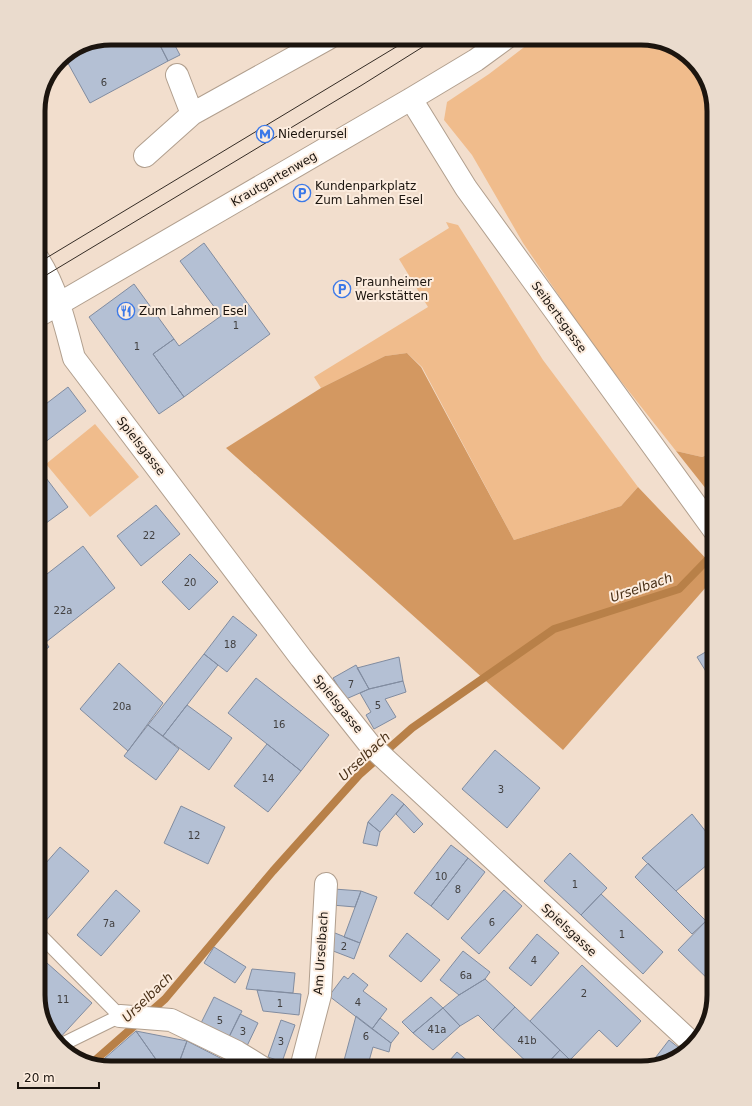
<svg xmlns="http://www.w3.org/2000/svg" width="752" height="1106" viewBox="0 0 752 1106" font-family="'DejaVu Sans',sans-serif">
<rect width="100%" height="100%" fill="#f2decd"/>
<path fill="#f0bc8c" d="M536 38H645L678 48 704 75 714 111V452L702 457 676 451 594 347 523 243 472 155 444 120 447 102 489 74Z
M446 222 458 225 543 360 638 487 621 506 514 540 422 367 407 353 385 356 321 388 314 377 428 307 399 259 449 228Z
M95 424 139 477 90 517 46 464Z"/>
<path fill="#d39861" d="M407 353 421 367 514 540 621 506 638 487 714 567V578L563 750 226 448 321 388 385 356Z
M676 451 702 457 714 452V499Z"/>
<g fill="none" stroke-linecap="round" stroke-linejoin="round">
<path stroke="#b88048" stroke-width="8" d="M92 1063 165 999 273 871 359 775 412 728 554 629 679 589 714 553"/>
</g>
<path fill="#b4c0d4" stroke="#818ca0" d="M111 38H156L168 61 90 103 64 56 88 43Z
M159 38H171L180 55 168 61 157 39Z
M40 104 44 111 38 115V107Z
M204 243 270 334 184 397 153 354 174 339 179 346 221 316 180 261Z
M134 284 174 339 153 354 184 397 159 414 89 317Z
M68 387 86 411 44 443 38 435V410Z
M40 470 68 507 38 529V471Z
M156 505 180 534 141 566 117 536Z
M83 546 115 588 46 642 38 632V581Z
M190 554 218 582 189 610 162 582Z
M233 616 257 635 227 672 204 654Z
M38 632 49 647 38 655Z
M714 647V676L710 678 697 657Z
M204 654 218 665 163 736 148 725Z
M399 657 403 681 369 689 357 668Z
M119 663 163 703 128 751 80 709Z
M356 665 369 689 346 699 333 678Z
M256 678 329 735 301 771 228 713Z
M403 681 406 692 385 699 396 717 374 729 366 715 371 712 360 693 369 689Z
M187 705 232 738 209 770 163 736Z
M148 725 179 749 156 780 124 756Z
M267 744 301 771 268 812 234 786Z
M495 750 540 788 507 828 462 789Z
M392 794 404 804 380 832 368 822Z
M404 804 423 824 414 833 396 814Z
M181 806 225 827 208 864 164 843Z
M692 814 714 842V859L676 891 642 858Z
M368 822 380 832 377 846 363 843Z
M451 845 468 858 431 906 414 893Z
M60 847 89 871 43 924 38 919V872Z
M570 853 607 888 581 915 544 881Z
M468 858 485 872 448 920 431 906Z
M714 859V877L705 866Z
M648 863 706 921 692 934 635 877Z
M334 889 361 891 355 907 332 905Z
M116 890 140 911 101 956 77 935Z
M504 890 522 906 479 954 461 938Z
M361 891 377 897 360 943 344 937Z
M601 894 663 952 643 974 581 915Z
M706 921 714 929V985L678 950Z
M335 933 360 943 354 959 328 949Z
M407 933 440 960 421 982 389 956Z
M537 934 559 953 531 986 509 968Z
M214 947 246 967 235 983 204 963Z
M463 951 490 972 485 979 459 995 440 980Z
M38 955 92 1003 57 1041 48 1031 38 995Z
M582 965 641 1021 617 1047 599 1030 570 1060 530 1021Z
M252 969 295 973 293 993 246 989Z
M353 973 368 985 363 991 387 1009 372 1029 329 996 344 976 348 979Z
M485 979 515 1007 493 1030 478 1015 460 1026 443 1008 459 995Z
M257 990 301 994 299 1015 263 1011Z
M214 997 242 1011 228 1039 200 1025Z
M431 997 443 1008 413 1033 402 1022Z
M515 1007 560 1050 543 1068H533L493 1030Z
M443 1008 460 1026 433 1050 413 1033Z
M240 1014 258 1023 246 1048 228 1039Z
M356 1016 391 1043 389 1052 373 1047 367 1068H342Z
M380 1018 399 1033 391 1043 372 1029Z
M281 1020 295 1025 282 1062 268 1057Z
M136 1031 187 1041 177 1068H162Z
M136 1031 162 1068H107L97 1065Z
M669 1040 684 1052 677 1058 649 1066Z
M187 1041 230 1063 228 1068H177Z
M560 1050 570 1060 579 1068H543Z
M457 1052 475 1067 474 1068H443Z
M80 1053 83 1060 72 1056Z"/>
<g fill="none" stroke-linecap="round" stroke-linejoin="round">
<defs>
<path id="service" d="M38 933 120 1016 61 1045"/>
<path id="minor" d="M177 75 192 114
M411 99 466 188 714 530
M145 156 192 114 329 38
M38 259C57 289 65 324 74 358L301 658 370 745 692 1043
M38 316 411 99 476 60 506 38
M120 1016 171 1020 237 1052 263 1068
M301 1068 320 995 326 884"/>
</defs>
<use href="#service" stroke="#b19f8e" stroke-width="15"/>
<use href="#minor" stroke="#b19f8e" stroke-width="24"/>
<use href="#service" stroke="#fff" stroke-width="13"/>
<use href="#minor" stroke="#fff" stroke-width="22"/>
<path stroke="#352c25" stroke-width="1" d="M38 263 411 38
M38 280 362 85 437 38"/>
</g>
<defs>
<symbol id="metro-ring" viewBox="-11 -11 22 22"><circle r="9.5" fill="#fcecde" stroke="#3c79e8" stroke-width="1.5"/><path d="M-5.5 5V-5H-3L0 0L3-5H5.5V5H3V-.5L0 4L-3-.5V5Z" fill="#3c79e8"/></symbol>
<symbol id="parking-ring" viewBox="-11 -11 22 22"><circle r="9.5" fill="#fcecde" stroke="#3c79e8" stroke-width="1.5"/><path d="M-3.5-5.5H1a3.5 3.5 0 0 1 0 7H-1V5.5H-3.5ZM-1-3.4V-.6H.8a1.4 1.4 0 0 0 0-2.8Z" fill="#3c79e8"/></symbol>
<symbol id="restaurant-ring" viewBox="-11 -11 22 22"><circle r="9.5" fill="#fcecde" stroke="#3c79e8" stroke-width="1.5"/><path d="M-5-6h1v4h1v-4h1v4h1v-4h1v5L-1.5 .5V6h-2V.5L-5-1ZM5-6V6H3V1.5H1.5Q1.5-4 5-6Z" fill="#3c79e8"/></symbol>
</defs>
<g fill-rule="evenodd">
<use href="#metro-ring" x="255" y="124" width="20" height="20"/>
<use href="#parking-ring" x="292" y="183" width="20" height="20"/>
<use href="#parking-ring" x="332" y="279" width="20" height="20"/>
<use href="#restaurant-ring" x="116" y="301" width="20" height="20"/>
</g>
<g text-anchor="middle" stroke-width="4" stroke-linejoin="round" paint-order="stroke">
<g font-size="10" fill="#424040">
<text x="104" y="86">6</text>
<text x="236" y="329">1</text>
<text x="137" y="350">1</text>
<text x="149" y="539">22</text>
<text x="190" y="586">20</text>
<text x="63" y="614">22a</text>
<text x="230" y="648">18</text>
<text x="351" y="688">7</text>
<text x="378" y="709">5</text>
<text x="122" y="710">20a</text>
<text x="279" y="728">16</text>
<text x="268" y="782">14</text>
<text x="501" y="793">3</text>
<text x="194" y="839">12</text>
<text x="441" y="880">10</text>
<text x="575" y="888">1</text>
<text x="458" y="893">8</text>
<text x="492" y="926">6</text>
<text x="109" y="927">7a</text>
<text x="622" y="938">1</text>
<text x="344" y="950">2</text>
<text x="534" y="964">4</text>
<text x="466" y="979">6a</text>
<text x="584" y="997">2</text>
<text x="63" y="1003">11</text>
<text x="358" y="1006">4</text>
<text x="280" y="1007">1</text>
<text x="220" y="1024">5</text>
<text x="437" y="1033">41a</text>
<text x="243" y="1035">3</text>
<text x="366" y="1040">6</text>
<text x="527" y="1044">41b</text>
<text x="281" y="1045">3</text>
</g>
<g font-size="12" fill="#1c150f" stroke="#fcecde" text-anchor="start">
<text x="278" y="138">Niederursel</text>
<text x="315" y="190">Kundenparkplatz<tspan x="315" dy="14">Zum Lahmen Esel</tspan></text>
<text x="355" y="286">Praunheimer<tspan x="355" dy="14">Werkstätten</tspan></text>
<text x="139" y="315">Zum Lahmen Esel</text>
</g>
<g font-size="12" fill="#1c150f" stroke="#fcecde">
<text transform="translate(274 179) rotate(-30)" y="4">Krautgartenweg</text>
<text transform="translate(559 317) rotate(54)" y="4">Seibertsgasse</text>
<text transform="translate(141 446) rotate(52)" y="4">Spielsgasse</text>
<text transform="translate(338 704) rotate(51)" y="4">Spielsgasse</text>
<text transform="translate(569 930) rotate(43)" y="4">Spielsgasse</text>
<text transform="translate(321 953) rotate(-86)" y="4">Am Urselbach</text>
</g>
<g font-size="13" font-style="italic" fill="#493017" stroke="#fcecde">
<text transform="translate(641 587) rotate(-19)" y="5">Urselbach</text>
<text transform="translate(364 756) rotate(-43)" y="5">Urselbach</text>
<text transform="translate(147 997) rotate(-44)" y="5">Urselbach</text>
</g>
</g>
<path d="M0 0H752V1106H0ZM111 45H641A66 66 0 0 1 707 111V995A66 66 0 0 1 641 1061H111A66 66 0 0 1 45 995V111A66 66 0 0 1 111 45Z" fill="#eadbcd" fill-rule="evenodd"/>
<path fill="none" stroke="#1c150f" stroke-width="5" d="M111 45H641A66 66 0 0 1 707 111V995A66 66 0 0 1 641 1061H111A66 66 0 0 1 45 995V111A66 66 0 0 1 111 45Z"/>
<path d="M18 1082v6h81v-6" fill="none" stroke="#1c150f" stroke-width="2"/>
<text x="24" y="1082" font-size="12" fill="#1c150f" stroke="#fcecde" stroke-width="3" paint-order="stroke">20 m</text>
</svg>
